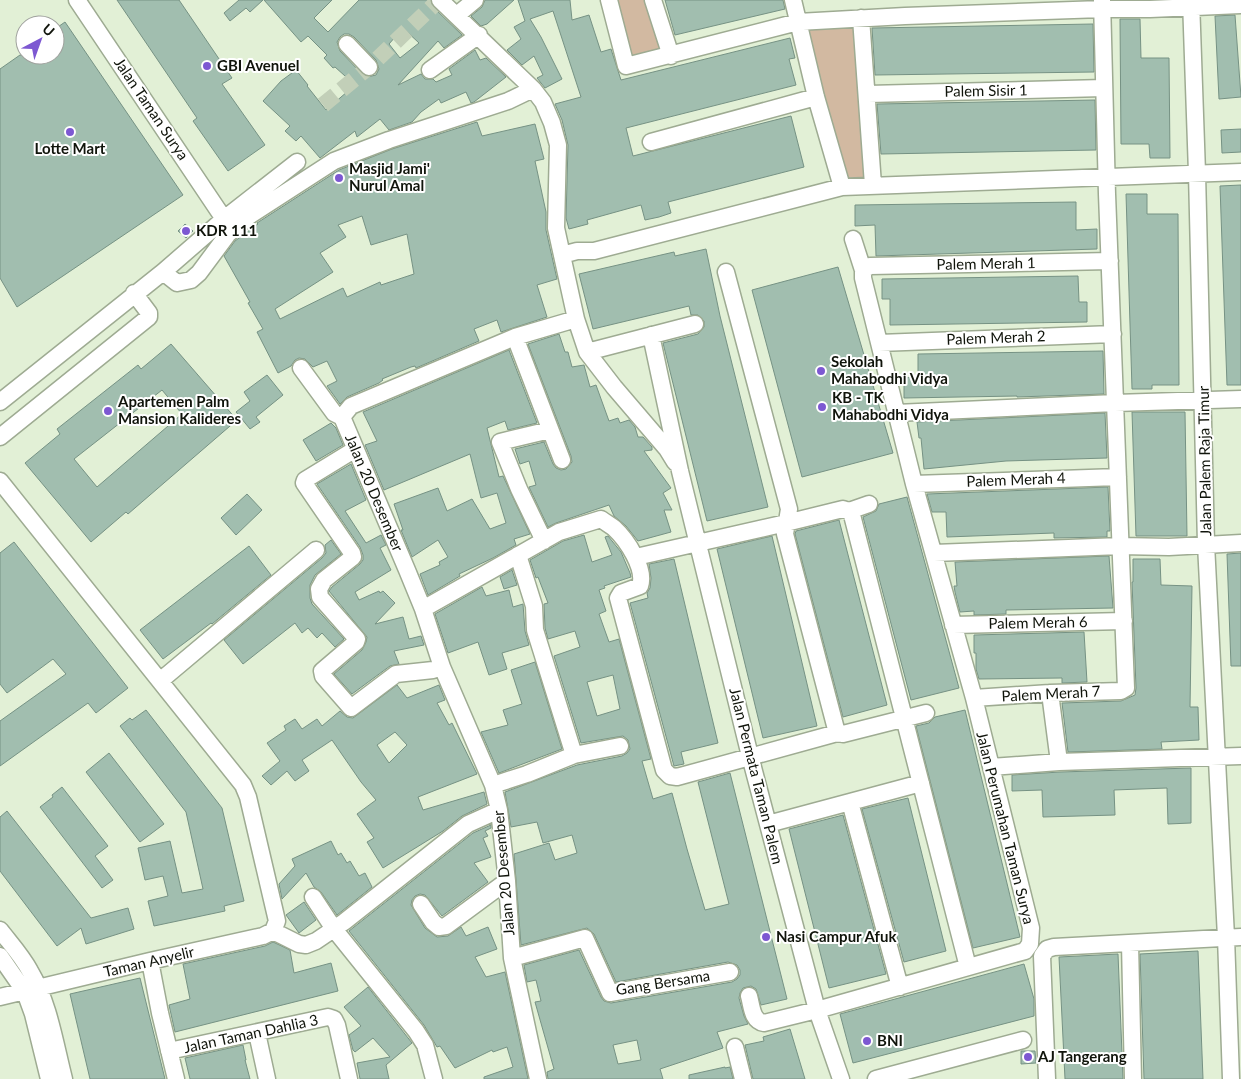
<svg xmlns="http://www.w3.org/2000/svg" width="1241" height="1079" viewBox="0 0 1241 1079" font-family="Lato,sans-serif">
<rect width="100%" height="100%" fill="#e2f0d6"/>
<path fill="#d2b9a1" d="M612 0H646L663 53 629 63Z
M857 28 866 177 845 178 807 30Z"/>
<path fill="#a1beaf" stroke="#769284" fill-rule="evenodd" d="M117 0H179L232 78 222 84 265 145 228 171 193 121 197 118Z
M239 0H263L250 12 246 8 230 21 224 13Z
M264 0H332L314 18 328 32 359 0H430L433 7 462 35 444 48 438 41 398 85 421 74 425 79H433L436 82 452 75 449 69 475 50 480 60 486 58 506 77 474 102 471 103 466 92 441 103 439 99 421 112 412 122 389 130 380 119 357 137 355 131 320 158 301 136 296 141 285 131 290 126 263 101 281 81 296 70 308 85 307 86 326 110 355 85 335 67 333 68 324 58 327 55 308 36 301 42ZM403 28 419 43 400 58 389 44ZM344 34H349L354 37 376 60 379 69 376 75 367 77 362 74 340 51 337 42 340 37Z
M485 0H514L487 24 481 26 471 16 482 7Z
M518 0H570L572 20 589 15 601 52 611 49 621 80 790 38 795 58 789 59 796 85 626 128 633 156 791 116 804 167 668 202 671 213 659 217 645 220 641 205 587 220 588 224 569 229 566 218 568 145 562 120 555 104 581 97 553 11 530 19 541 37 562 79 545 88 537 78 543 75 534 56 522 65 507 50 521 39 514 27 525 21Z
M665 0H783L785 9 675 35Z
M1235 15 1241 97 1219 99 1215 16Z
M1120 19H1140L1141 58H1169L1170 158H1150L1149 144H1121Z
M65 22 183 195 17 307 0 278V69L20 55H55V29Z
M1093 24 1094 72 875 75 872 28Z
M1095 100 1096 150 881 154 877 104Z
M477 122 482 136 535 124 544 159 535 161 546 212V230L557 279 537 285 547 317 501 332 497 320 474 329 479 341 416 368 415 366 411 367 382 379 383 380 379 383 347 397 340 404 327 386 337 381 327 361 313 367 305 359 299 358 295 360 291 366 278 373 257 332 263 329 248 303 250 302 224 256 235 241 258 224 257 223 339 170 392 149ZM362 216 371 245 407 234 414 274 381 285 380 282 347 297 343 288 280 319 275 309 333 272 320 253 346 237 338 225Z
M1241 129V152L1222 153 1221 130Z
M1241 185V385H1227L1220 186Z
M1126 194H1147V214H1178L1179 385H1152V389H1132Z
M1076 202V230L1097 229V249L876 256 875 225 855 226V205Z
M185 224 193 231 186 238 178 231Z
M706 249 720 316 768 507 707 521 663 343 698 334 704 327V321L698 315H691L689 306 593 329 579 274 674 252 675 256Z
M838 267 893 453 802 477 752 290Z
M1078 276 1079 302H1087V322L890 325V299H882V279Z
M559 334 565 352H568L572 367 584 365 590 387 596 385 609 421 618 418 620 423 629 420 635 427 638 437H643L652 447V450L644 451 671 488 663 493 672 510H664L671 532 638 541 626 526 614 516 609 505 556 523 548 527 529 487 536 485 529 461 520 464 515 449 544 442 553 464 556 468 561 470 566 469 572 462 571 456 528 344Z
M171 344 237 420 128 514 126 512 91 542 25 463 60 434 57 429 138 365 141 369ZM162 390 182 414 97 487 74 459Z
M509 350 537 423 508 430 505 421 487 428 499 477 503 476 530 534 514 539 516 545 493 558 459 574 460 576 428 595 420 574 440 565 439 562 448 557 438 540 412 557 401 530H403L394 504 438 488 447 511 472 499 490 529 506 523 497 493 481 498 470 454 384 490 365 445 377 441 363 412Z
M1103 351 1104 394 1017 397V396L904 398V378L918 377V354Z
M267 375 283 395 256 417 260 422 250 429 236 412 250 401 244 392Z
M1132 412H1185L1187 536H1136Z
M1105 413 1107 458 1006 461 924 469 921 438H919L917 422Z
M331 423 336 428 343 445 316 461 303 440Z
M351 464 366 500 345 511 366 543 381 535 386 545 380 548 391 570 355 592 359 600 379 591 380 593 383 591 395 603 375 624 403 617 409 639 421 636 424 645 394 651 399 664 390 666 352 694 334 674 362 650 366 642 367 637 329 591 332 587 360 564 363 560V555L360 547 317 484Z
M1108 487 1110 531H1107V537L1054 538V533L947 537 946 512H932L927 494Z
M247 494 262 510 236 535 221 518Z
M907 497 959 688 911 700 863 517 876 511 879 504Z
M839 520 887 705 843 717 795 534 796 531Z
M584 535 592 562 612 555 605 537 608 536 621 552 630 573 631 577 604 586 605 588 599 590 606 611 599 614 609 642 619 639 651 759 642 761 653 799 672 793 687 849 705 910 729 904 698 782 730 773 787 999 761 1005 756 989 751 986 743 988 740 993 739 998 744 1016 748 1024 717 1032 723 1048 660 1069 663 1079H548L547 1072 554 1069 535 1002 541 1001 536 980 527 982 524 965 579 950 601 997 604 1001 611 1003 732 982 737 979 740 975V970L737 965 728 962 616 982 594 934 587 928 521 945 514 854 549 843 555 860 577 853 572 835 543 843 537 822 511 827 505 792 577 765 622 756 627 753 630 749 628 740 623 736 581 743 554 656 580 647 575 631 548 639 545 628 544 604 548 603 538 577 536 578 530 560 563 541ZM613 675 620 709 597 716 587 682ZM637 1040 641 1060 618 1064 613 1045Z
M772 536 817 726 763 738 717 549Z
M331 540 341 554 315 575 310 585V598L312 604 344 639 335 647 322 633 317 638 308 628 302 633 295 623 243 664 224 640 322 558 326 553 325 545Z
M14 542 128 688 96 713 88 703 0 766V721L66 674 53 659 7 693 0 684V553Z
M249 546 271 575 212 624 211 623 163 659 140 630Z
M1241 553V666H1231L1227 554Z
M1109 556 1113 608 1006 610V614L974 615V611L960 612 955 592 954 586H957L955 562Z
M674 559 718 743 681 752 684 764 674 766 630 603 648 598 647 593 650 588 651 578 649 564Z
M1133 559H1160L1161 585 1192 586 1190 707H1198L1199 740 1161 742 1162 749 1068 752 1062 703 1121 701 1135 695 1136 688 1132 582H1133Z
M512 570 517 585 504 589 500 577Z
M482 587 486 596 509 590 513 607 523 604 525 631 529 645 502 653 507 669 489 675 478 642 448 653 435 614Z
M1084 632 1087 682 1062 683V678L979 679 976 669V653H974V635Z
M535 662 562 749 499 773 481 732 508 725 503 710 522 704 511 670Z
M397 685 407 698 439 685 445 700 437 703 449 725 452 723 477 774 418 797 423 810 484 792 487 804 462 816 443 831 383 868 367 842 374 838 357 814 376 800 361 782 332 740 302 760 309 771 295 781 287 771 271 785 262 776 280 761 267 743 286 730 284 726 295 719 302 729 317 719 322 726 340 711 347 717 353 718ZM395 732 407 745 389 763 377 745Z
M146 710 222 808 244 901 224 906 225 911 154 926 148 901 168 896 163 876 145 880 138 848 170 841 182 893 203 889 186 812 120 726 130 718 132 720Z
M965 710 1020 937 973 948 916 726 929 723 935 717Z
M109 753 164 824 140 842 86 772Z
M1191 768V823L1168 824 1167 788 1114 790 1115 815 1043 817 1042 790 1012 791V775L1060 772Z
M62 787 108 846 95 856 113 880 102 888 40 807 53 797 52 795Z
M908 798 946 951 904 962 862 809Z
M7 811 91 918 128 908 134 929 86 944 81 928 57 946 0 871V817Z
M843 815 886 974 829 988 789 829Z
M491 825V828L485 831 488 836 483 838 491 857 474 863 488 882 442 916 425 895 420 894 415 896 412 900 411 905 425 928 437 937 448 936 461 927 466 936 488 927 497 949 475 957 486 977 505 972 528 1079H484V1077L513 1067 507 1047 493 1052 492 1050 455 1068 440 1046 437 1047 424 1025 349 931 473 833Z
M331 841 338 855 341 853 347 863 350 861 359 876 365 873 372 887 337 915 321 892 314 887 306 873 282 899 279 884 295 866 292 859Z
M304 902 316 920 299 933 286 915Z
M273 942 290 950 294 973 331 963 338 991 175 1032 169 1005 190 999 183 964 265 946Z
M1198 951 1203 1079H1144L1140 954Z
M1118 954 1123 1079H1065L1059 957Z
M1024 964 1034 999V1016L853 1063 840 1014Z
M140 978 165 1079H90L70 994Z
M368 987 412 1043 386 1065 389 1079H360L357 1063 390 1057 373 1038 355 1052 353 1050 349 1035 361 1026 344 1007Z
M790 1029 805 1079H753L745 1045 764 1041 763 1037Z
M243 1045 246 1060H245L250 1079H190L185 1058Z
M1021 1051H1035L1036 1063 1021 1064Z
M725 1067V1068L730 1067 733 1079H689V1075Z"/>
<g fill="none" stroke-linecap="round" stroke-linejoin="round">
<path stroke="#c2cfb8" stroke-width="16" stroke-dasharray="16 8" stroke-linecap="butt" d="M323 105 369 67 439 0"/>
<defs>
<path id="minor" d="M77 0 224 219
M440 0 533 89 543 102 552 123 558 145 556 228 576 319 587 352 614 387 667 449 675 462
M609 0 626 66 798 22 905 16 1102 9H1150L1241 5
M653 0 671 56
M793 0 816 97 842 187
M1191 0 1197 173 1206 544 1226 937 1231 1079
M457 15 475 0
M861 18 873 185
M347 44 369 67
M430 70 479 35
M868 94 1104 88
M651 142 816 97
M562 255 577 251H594L842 187 1241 172
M863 270 870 266 1110 261
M163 272 177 283 191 280 199 273 228 234 249 216 334 161 389 140 508 101 533 89
M726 272 789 509 785 534 837 733
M651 335 680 471 750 756 817 1010 841 1079
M515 337 562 460
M879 343 1113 334
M587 352 695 324
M301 368 334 413 342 417
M0 402 163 272 224 219 297 162
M896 413 1115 403 1241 399
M0 437 149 317V313L134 293
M354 450 305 480 304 483 352 553 353 557 324 580 319 589 320 597 357 639 356 642 322 671 323 676 351 708 396 674 433 670 442 667
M0 481 243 785 248 797 277 921 273 931
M914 484 1118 477
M849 511 852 515 968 967
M544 541 519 489 500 442 550 430
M934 553 1121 546 1169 547 1241 543
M518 555 534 606 535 630 574 755
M636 557 786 523 843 509 849 511 869 504
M423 609 559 532 601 519C605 522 610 525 614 528 627 540 646 569 640 586L621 593 618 598 664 770 670 776 677 777 837 733 843 734 926 713
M953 625 1124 621
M160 681 316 550
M1050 693 1059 762
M974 698 1050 693 1121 691 1126 688 1107 194 1102 0
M991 767 1059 762 1241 756
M493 785 527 774 574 755 620 746
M850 802 900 987
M768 824 921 783
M313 897 334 929 416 1031 425 1045 434 1079
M421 904 433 922 439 927 446 926 507 881
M0 930C10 943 22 956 30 971 49 1003 55 1044 64 1079
M273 931 299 944 306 945 316 941 344 922 468 824 499 810
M1130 943 1133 1079
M0 956 25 992 33 1014 49 1079
M512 958 585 938 610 993 730 972
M150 961 160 1013 176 1079
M749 996C752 1007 752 1021 764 1023L817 1010 1025 951 1030 944 1031 928 974 698 914 484 863 278V270L853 239
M0 997 150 961 263 936 273 931
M257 1033 267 1079
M735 1047 743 1079
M169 1051 328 1017 334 1019 337 1025 349 1079
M538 1079 512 958 507 881 499 810 493 785 442 667 423 609 407 570 342 417 351 406 515 337 576 319
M876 1079 1023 1040
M1047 1079 1042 956 1047 949 1054 947 1241 937"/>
</defs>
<use href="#minor" stroke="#9eab92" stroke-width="19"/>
<use href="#minor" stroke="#fff" stroke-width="16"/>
</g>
<g fill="#7d58d2" stroke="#fff" stroke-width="2">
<circle cx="207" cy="66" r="5"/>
<circle cx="70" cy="132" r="5"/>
<circle cx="339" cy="178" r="5"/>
<circle cx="186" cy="231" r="5"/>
<circle cx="821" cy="371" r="5"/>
<circle cx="822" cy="407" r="5"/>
<circle cx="108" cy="411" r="5"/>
<circle cx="766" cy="937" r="5"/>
<circle cx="867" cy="1041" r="5"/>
<circle cx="1028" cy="1057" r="5"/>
</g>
<g text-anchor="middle" stroke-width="4" stroke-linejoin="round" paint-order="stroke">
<g font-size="15" font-weight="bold" fill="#10140b" stroke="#fff" text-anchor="start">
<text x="217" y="71">GBI Avenuel</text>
<text x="70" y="154" text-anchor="middle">Lotte Mart</text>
<text x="349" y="174">Masjid Jami'<tspan x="349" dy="17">Nurul Amal</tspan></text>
<text x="196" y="236">KDR 111</text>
<text x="831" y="367">Sekolah<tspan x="831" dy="17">Mahabodhi Vidya</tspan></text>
<text x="832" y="403">KB - TK<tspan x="832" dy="17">Mahabodhi Vidya</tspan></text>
<text x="118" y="407">Apartemen Palm<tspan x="118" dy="17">Mansion Kalideres</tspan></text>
<text x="776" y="942">Nasi Campur Afuk</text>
<text x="877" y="1046">BNI</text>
<text x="1038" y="1062">AJ Tangerang</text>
</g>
<g font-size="15" fill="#10140b" stroke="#fff">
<text transform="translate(986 91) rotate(-1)" y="5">Palem Sisir 1</text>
<text transform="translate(151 109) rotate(56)" y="5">Jalan Taman Surya</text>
<text transform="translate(986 264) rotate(-1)" y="5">Palem Merah 1</text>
<text transform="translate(996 338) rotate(-2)" y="5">Palem Merah 2</text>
<text transform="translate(1205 461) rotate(-91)" y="5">Jalan Palem Raja Timur</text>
<text transform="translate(1016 480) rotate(-2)" y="5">Palem Merah 4</text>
<text transform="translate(374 493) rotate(67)" y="5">Jalan 20 Desember</text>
<text transform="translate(1038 623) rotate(-1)" y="5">Palem Merah 6</text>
<text transform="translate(1051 694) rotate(-3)" y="5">Palem Merah 7</text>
<text transform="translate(756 776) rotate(76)" y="5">Jalan Permata Taman Palem</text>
<text transform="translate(1005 828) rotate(76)" y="5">Jalan Perumahan Taman Surya</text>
<text transform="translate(504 873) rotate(-95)" y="5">Jalan 20 Desember</text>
<text transform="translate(149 962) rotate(-13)" y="5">Taman Anyelir</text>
<text transform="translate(663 983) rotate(-9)" y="5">Gang Bersama</text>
<text transform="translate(251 1034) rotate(-12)" y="5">Jalan Taman Dahlia 3</text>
</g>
</g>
<g transform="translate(40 40) rotate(41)"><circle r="24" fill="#ffffff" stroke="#9fa19d"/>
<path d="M0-4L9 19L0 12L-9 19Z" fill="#7d58d2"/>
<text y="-8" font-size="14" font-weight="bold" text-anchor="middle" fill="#10140b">U</text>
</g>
</svg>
